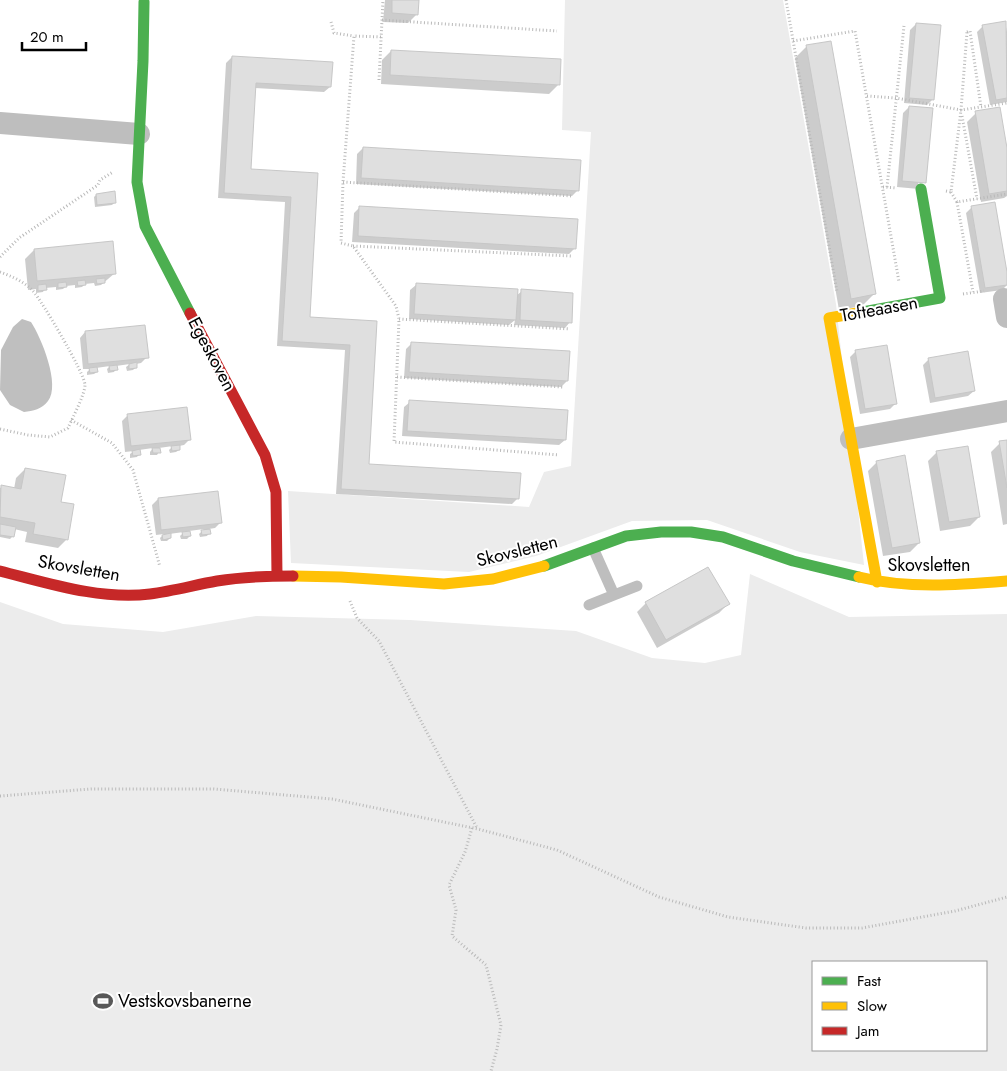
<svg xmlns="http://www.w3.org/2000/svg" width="1007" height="1071" viewBox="0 0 1007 1071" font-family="Jost,sans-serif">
<rect width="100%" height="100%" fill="#fff"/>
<path fill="#ececec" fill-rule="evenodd" d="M565 0H783L836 304 864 565 800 552 707 520 632 521 536 556 469 572 291 563 288 491 529 507 544 472 571 466 591 132 562 130Z
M750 574 849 617 1007 614V1071H0V602L63 624 163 632 256 616 410 620 576 631 652 658 705 663 741 655ZM813 962H986V1050H813Z"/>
<path fill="#bfbfbf" d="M22 319 31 322C41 337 61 385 48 401 42 409 33 411 24 412L10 405 0 390 1 350 13 327Z"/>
<path fill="#0003" d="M385 0H418L417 14 408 23 383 22Z
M1005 22 1007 32V102L990 105 977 32 983 26Z
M916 24 933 99 927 105 904 103 910 30Z
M807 46 874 294 862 306 839 310 795 58Z
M391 51 558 85 549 94 381 84 382 60Z
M232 57 330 87 324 92 255 88 250 170 317 174 308 318 376 322 368 465 518 498 512 504 336 494 345 350 277 346 285 202 218 198 226 63Z
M909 107 919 189 897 187 903 113Z
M976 113 1007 155V196L1004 198 981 202 967 122Z
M363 148 578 190 572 196 356 184 357 154Z
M96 195 115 202 112 205 95 207 94 197Z
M360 207 575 248 569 254 352 242 354 213Z
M972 207 1007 279V285L1002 290 980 293 966 213Z
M34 250 115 273 101 285 95 286 94 283 85 284 82 287 75 288V285L66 286 63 289 56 290V287L45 288 43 292 36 293V289L28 290 25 259Z
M416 285 516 296 522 291 570 322 565 328 514 325 515 320 509 325 409 319 410 290Z
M85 332 147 357 141 363 136 364V367L133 370 127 371 126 367 130 364 116 366V369L114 372 108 373 107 369 110 366 96 368 97 372 94 374 87 375V372L90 369H83L80 338Z
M412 343 567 381 561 387 404 378 406 349Z
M856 351 896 403 890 409 860 414 850 357Z
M929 359 974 391 968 396 930 403 923 365Z
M410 402 565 440 559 445 402 436 404 407Z
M128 415 190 439 184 445 179 446V450L176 452 170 453 169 450 173 446 159 448V452L157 455H150V452L153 448 139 450V454L137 457 130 458V454L134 451 125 452 122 421Z
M1007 441V524L1003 525 991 452 1000 443Z
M937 452 979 517 970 526 940 531 928 461Z
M877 462 919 543 910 552 883 556 868 471Z
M25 469 60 503 67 539 58 548 25 542 27 532 14 529 13 536 10 539 0 537V488L2 487 14 489 16 478Z
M158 499 221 522 215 528 209 529V533L207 536 200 537 199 534 204 529 189 531 190 536 187 539H181L180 536 184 532 169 534 170 538 167 541H161L160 538 164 534 156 535 152 505Z
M646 603 728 604 719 613 657 648 637 612Z"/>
<path fill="#dfdfdf" stroke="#c7c7c7" d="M392 0H419L418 15 392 13Z
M1006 21 1007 98 996 100 982 25Z
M916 23 941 25 934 100 909 98Z
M831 41 876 294 851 299 806 45Z
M391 50 561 59 560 85 390 75Z
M232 56 333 62 331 87 256 83 251 169 318 173 310 317 377 321 369 464 521 473 519 499 341 489 350 345 282 341 291 197 224 193Z
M909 106 933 108 926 183 902 181Z
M1000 107 1007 148V191L989 194 975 111Z
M363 147 581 160 579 191 361 178Z
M115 191 116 203 97 205 96 194Z
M995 202 1007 272V285L985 288 971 206Z
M359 206 578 219 576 249 358 236Z
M113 241 116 274 37 281 34 249Z
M105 278V283L97 284 96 279Z
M85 280 86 285 78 286 77 281Z
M66 282 67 287 58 288V283Z
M416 283 518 289 516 320 414 314Z
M46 284 47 290 38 291V285Z
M521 289 573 293 572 323 520 320Z
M145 325 149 358 88 364 85 331Z
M411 342 570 351 568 381 409 372Z
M887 345 897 404 865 409 855 350Z
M968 351 975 391 935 398 928 358Z
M137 362V368L129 369V364Z
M117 365 118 370 110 371 109 366Z
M97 367 98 372 90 373 89 368Z
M409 400 568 410 566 440 407 431Z
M187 407 191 440 131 446 127 414Z
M1007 440V488L999 441Z
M180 445V450L172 451 171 446Z
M968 446 980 517 949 522 936 451Z
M152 448H160L161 453H153Z
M140 449 141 455 133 456 132 451Z
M905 455 920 543 892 548 876 461Z
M25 468 66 475 61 502 74 504 68 540 33 534 35 523 0 517 1 485 21 489Z
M218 491 222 523 161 530 158 498Z
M0 524 16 527 14 537 0 535Z
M210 529 211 534 202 535 201 530Z
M190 531 191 536 183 537 182 532Z
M171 533V538L163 540 162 535Z
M708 567 730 604 666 640 645 602Z"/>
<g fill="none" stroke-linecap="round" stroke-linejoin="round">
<path stroke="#b9b9b9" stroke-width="3" stroke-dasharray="1 2.5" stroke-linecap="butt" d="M786 0 837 292
M382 20 557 31
M331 22 334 33 354 36
M967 32 970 31 981 107
M381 37 354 36 343 182 341 243 353 246 396 306 399 319 394 442 559 455
M793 41 855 31 899 282
M379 80 383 0
M867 96 896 98 961 110 1007 103
M962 116 977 199
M343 182 573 196
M883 187 897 188
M887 187 904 26
M946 191 951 192 961 110 967 32
M951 192 957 202 1007 194
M957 202 973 292
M353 246 571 256
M0 257 19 238 98 185 100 180 113 172
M0 272C11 276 25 282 33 291 42 301 85 374 85 385 85 394 72 419 68 428L50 437 28 435 0 429
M963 294 984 291
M399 319 570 329
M397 377 563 387
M71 420 112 443 133 470 160 567
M350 601 357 618 379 641 477 828
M0 796 91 789H214L332 799 478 829 557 850 659 897 728 917 806 928H862L955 911 1007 897
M472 828 465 852 449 885 456 910 452 936 486 965 501 1025 497 1049 491 1071"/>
<path stroke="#bebebe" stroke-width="11" d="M614 595 637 586
M589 605 614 595 593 548"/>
<path stroke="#bebebe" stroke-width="22" d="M0 123 139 134
M1004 299 1007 317
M851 439 1007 411"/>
<path stroke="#4caf50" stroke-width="11" d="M144 2 143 61 137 182 145 226 190 313
M857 313 940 298 921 189
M544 566 626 536 661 532H691L723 537 793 561 859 577"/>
<path stroke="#ffc107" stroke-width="11" d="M857 313 829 318 877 582
M293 576 341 577 444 584 493 579 544 566
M859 577C907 589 958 585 1007 581"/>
<path stroke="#c62828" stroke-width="11" d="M190 313 265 455 276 492 277 576
M0 571C48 583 99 600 150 594 172 591 195 585 217 581 242 577 268 576 293 576"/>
</g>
<defs>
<symbol id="stadium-bare" viewBox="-9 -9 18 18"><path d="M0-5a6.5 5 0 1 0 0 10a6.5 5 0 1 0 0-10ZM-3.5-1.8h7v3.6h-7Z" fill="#595959" stroke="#fff" stroke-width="2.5" paint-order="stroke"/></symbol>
</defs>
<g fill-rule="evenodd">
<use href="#stadium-bare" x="89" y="987" width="28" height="28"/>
</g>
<g text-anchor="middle" stroke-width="4" stroke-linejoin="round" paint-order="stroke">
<g font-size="18" fill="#000" stroke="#fff">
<text transform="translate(879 309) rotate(-10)" y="6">Tofteaasen</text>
<text transform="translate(212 354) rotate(62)" y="6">Egeskoven</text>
<text transform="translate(517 551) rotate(-14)" y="6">Skovsletten</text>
<text x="929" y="571">Skovsletten</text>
<text transform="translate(79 568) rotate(10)" y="6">Skovsletten</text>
</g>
<g font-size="18" fill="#000" stroke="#fff" text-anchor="start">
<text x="118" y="1007">Vestskovsbanerne</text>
</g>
</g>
<rect x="812" y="961" width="175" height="90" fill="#ffffff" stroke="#999999"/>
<rect x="822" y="977" width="25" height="8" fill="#4caf50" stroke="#999999"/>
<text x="857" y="986" font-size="15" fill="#000000">Fast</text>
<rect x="822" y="1002" width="25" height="8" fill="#ffc107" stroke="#999999"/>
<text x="857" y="1011" font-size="15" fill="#000000">Slow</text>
<rect x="822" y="1027" width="25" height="8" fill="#c62828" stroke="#999999"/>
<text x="857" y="1036" font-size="15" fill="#000000">Jam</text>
<path d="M22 42v8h64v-8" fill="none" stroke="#000000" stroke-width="2.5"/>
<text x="30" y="42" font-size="15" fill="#000000" stroke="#ffffff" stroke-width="4" paint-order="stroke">20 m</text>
</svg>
